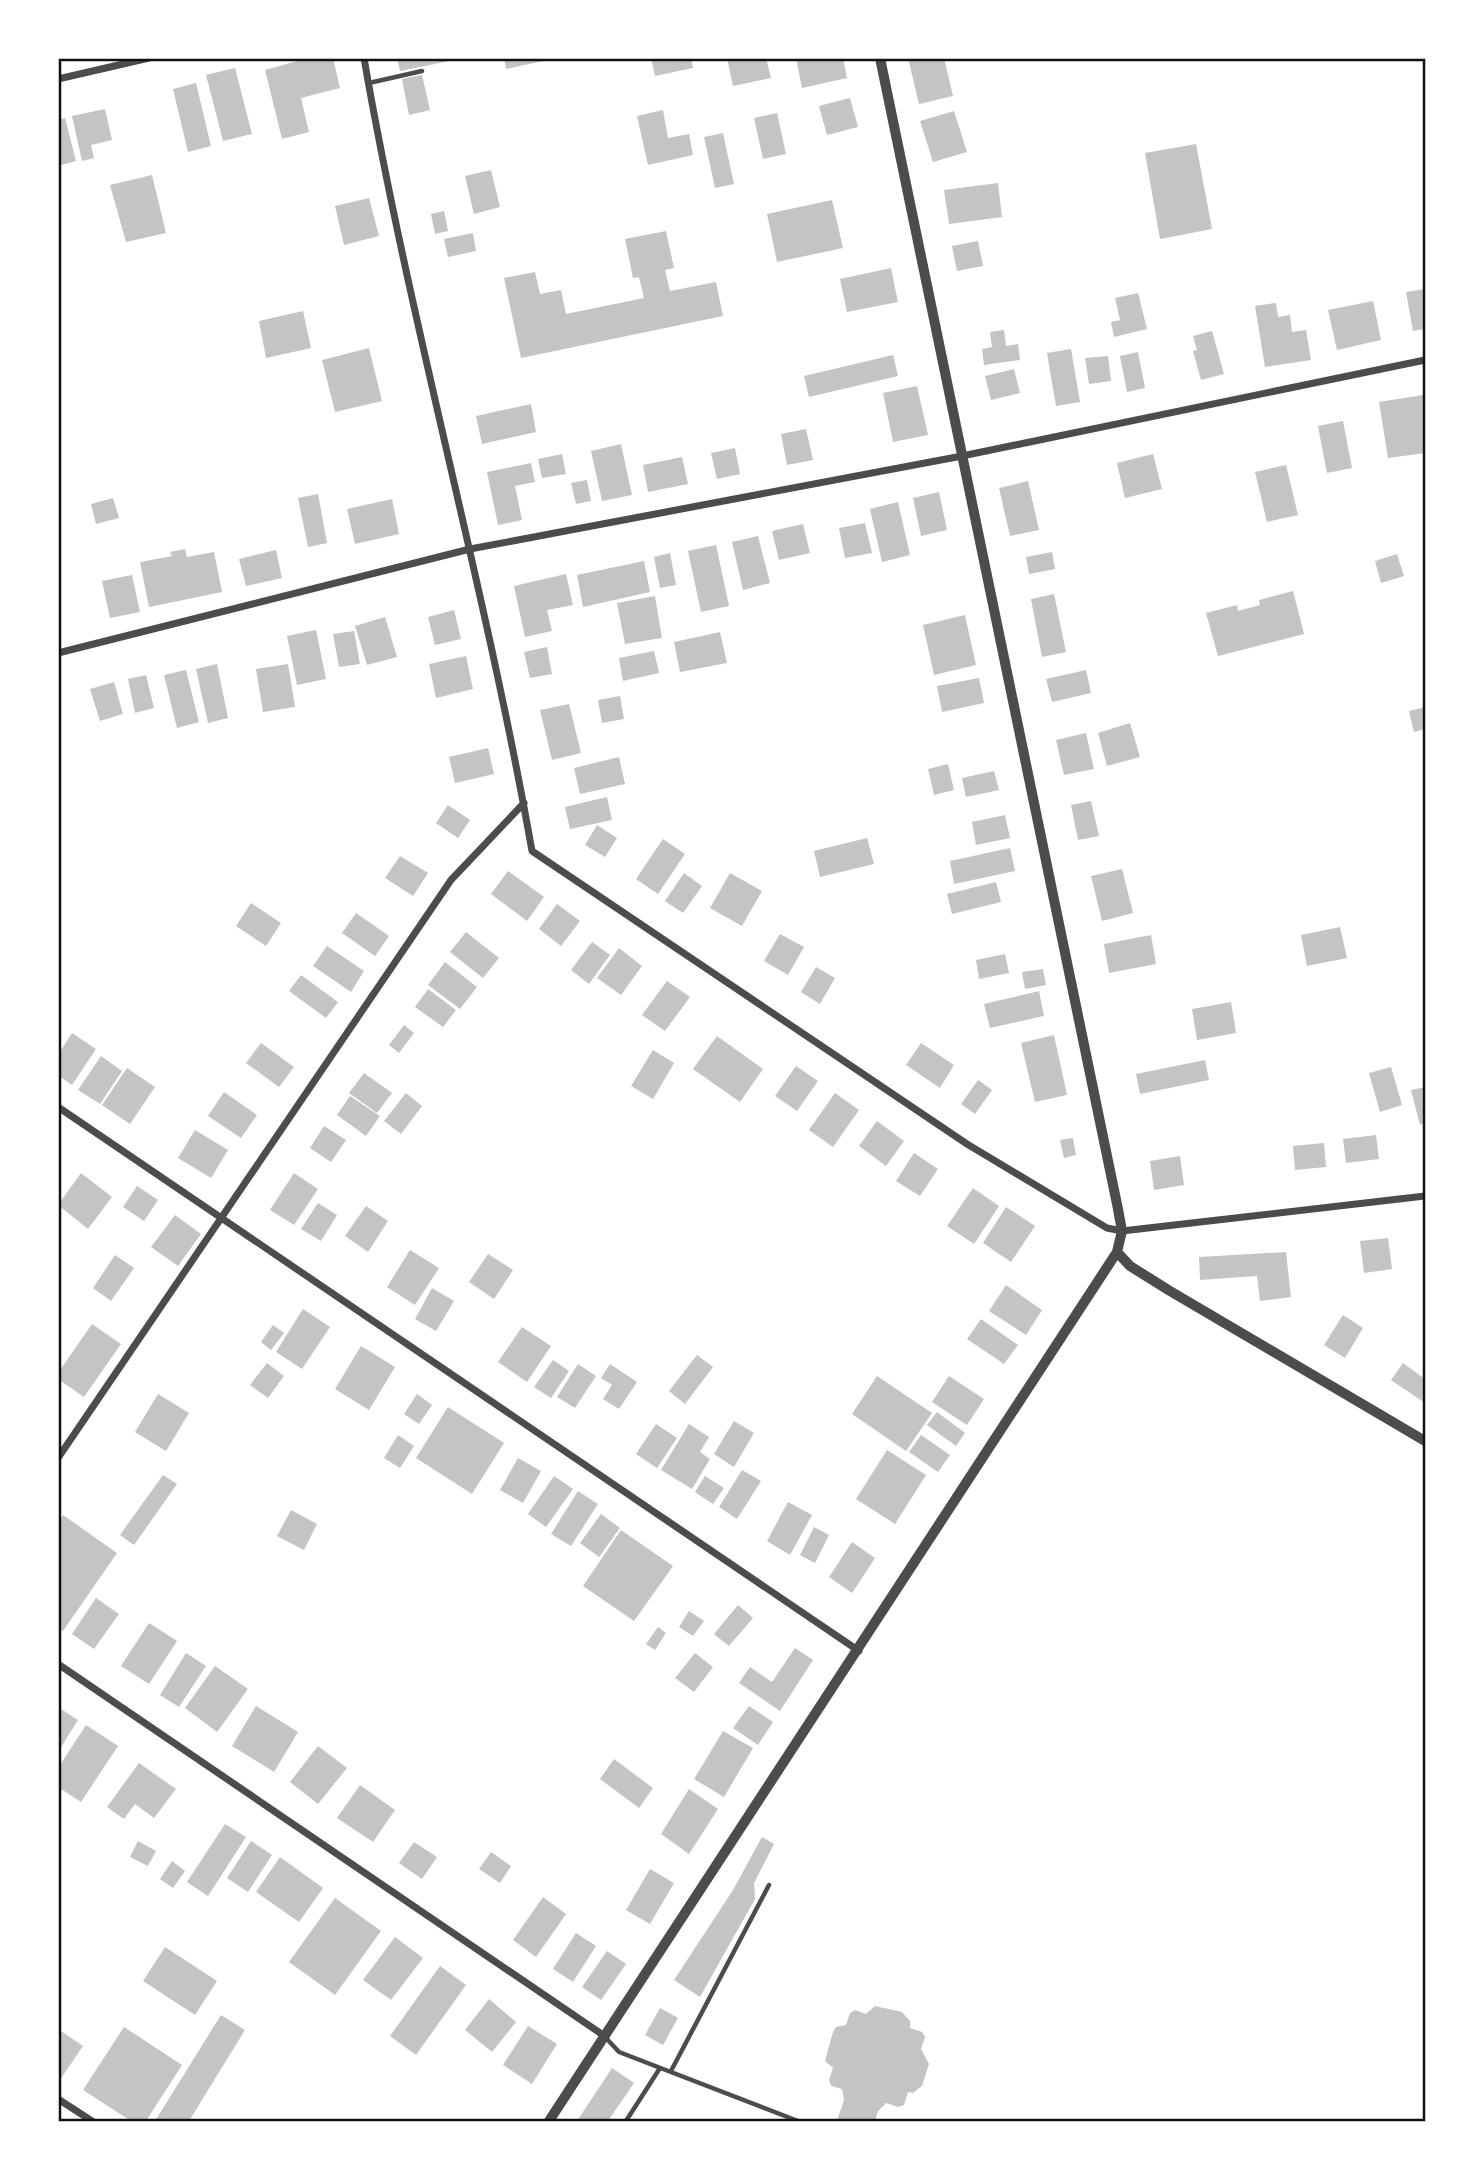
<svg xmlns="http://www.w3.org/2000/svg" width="1483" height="2179" viewBox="0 0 1483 2179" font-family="Lato,sans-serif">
<rect width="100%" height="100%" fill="#fff"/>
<path fill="#c4c4c4" d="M308 58H333L340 88 301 98 309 132 282 139 265 70Z
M397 58H459L460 59 400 71Z
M504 58H553V59L506 69Z
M651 58H691L693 68 655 76Z
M727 58H766L771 78 733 86Z
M796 58H843L847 78 802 88Z
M908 58H944L953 96 919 104Z
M235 68 252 134 223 141 206 75Z
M422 75 430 110 409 115 402 79Z
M196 83 211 146 188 152 173 89Z
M850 98 858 127 827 135 819 106Z
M105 109 112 140 91 145 94 158 82 161 72 116Z
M663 110 668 138 689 134 693 155 648 165 637 116Z
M954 111 967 152 933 162 920 121Z
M777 113 786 154 763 159 754 118Z
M65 118 76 161 58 166V120Z
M723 133 734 184 715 188 704 137Z
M1196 144 1212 229 1160 239 1145 153Z
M491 170 500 207 474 214 465 176Z
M152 175 166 233 126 242 110 185Z
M998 183 1002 217 949 224 944 190Z
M369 198 379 236 344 245 335 206Z
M832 200 843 248 777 262 767 214Z
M444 211 448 231 435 234 431 214Z
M666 231 674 268 665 270 670 291 716 282 723 316 521 358 504 278 535 272 540 294 561 290 566 314 644 298 639 277 633 278 625 239Z
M473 233 476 251 448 257 444 239Z
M978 241 983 266 957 271 952 246Z
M891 268 898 302 847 312 840 279Z
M1425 289V329L1413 331 1406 292Z
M1138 293 1147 329 1114 337 1111 322 1120 320 1115 298Z
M1373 301 1381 340 1337 350 1328 310Z
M1276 303 1278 317 1290 315 1292 332 1306 330 1311 360 1265 367 1255 306Z
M303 311 311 348 266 358 259 321Z
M1004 330 1006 346 1018 344 1020 360 984 365 982 349 992 347 990 332Z
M1212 331 1224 374 1201 380 1193 351 1197 350 1193 336Z
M369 348 382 401 335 412 322 360Z
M1071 349 1080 402 1056 406 1047 353Z
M1138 352 1145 388 1127 392 1120 356Z
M893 355 898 376 809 397 804 376Z
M1108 356 1111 381 1089 384 1085 358Z
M1014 369 1020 393 991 400 985 376Z
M917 386 928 435 893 442 883 393Z
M1423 395 1425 453 1388 458 1379 402Z
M531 404 536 432 482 444 476 416Z
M1343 421 1352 468 1327 473 1318 426Z
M806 429 813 460 787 465 781 434Z
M621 444 632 495 602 501 591 451Z
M735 448 740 474 717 479 711 453Z
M562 454 566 474 542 478 538 459Z
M1153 454 1162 489 1125 498 1117 463Z
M682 457 688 484 648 492 643 465Z
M531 463 535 482 515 486 522 520 498 525 487 472Z
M1286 465 1298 515 1267 522 1255 472Z
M587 480 591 501 576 504 571 483Z
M1028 481 1039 530 1010 536 999 488Z
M939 492 947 530 921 536 913 498Z
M318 494 327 543 308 547 298 498Z
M113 498 119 518 96 524 91 504Z
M392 499 399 534 355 544 347 509Z
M898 502 910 555 882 562 870 509Z
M865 523 872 553 845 558 839 528Z
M803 524 810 553 779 560 772 531Z
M758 536 770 583 743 590 732 542Z
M716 545 729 606 701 612 688 551Z
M185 549 187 557 214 552 222 592 149 607 140 562 172 556 170 552Z
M276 550 282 578 246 586 239 559Z
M1052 552 1055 569 1029 574 1026 557Z
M670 553 676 585 660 588 654 557Z
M1397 554 1404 576 1381 583 1375 561Z
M644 561 650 592 583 607 577 575Z
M566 574 573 605 547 610 552 631 525 637 514 586Z
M132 575 140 612 110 618 102 581Z
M1293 591 1304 634 1218 656 1206 613 1237 605 1238 611 1260 605 1259 600Z
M1054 594 1066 652 1042 657 1031 599Z
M655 596 662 638 625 644 617 603Z
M454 610 461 639 435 645 428 617Z
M965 615 976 665 934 675 923 625Z
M385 617 397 657 367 665 355 626Z
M316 630 326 679 297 685 287 636Z
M354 631 360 664 339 667 333 634Z
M720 632 727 663 680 672 674 642Z
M547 647 552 674 530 678 524 652Z
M654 651 659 673 623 681 619 658Z
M466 656 473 689 436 698 429 664Z
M217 664 228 718 208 723 196 669Z
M288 664 295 707 263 712 256 669Z
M186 670 199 722 177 728 164 675Z
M1086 670 1091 693 1052 702 1046 679Z
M146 675 154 708 135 713 128 679Z
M979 678 984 703 942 712 937 686Z
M114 682 123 714 100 721 90 689Z
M620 696 624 719 602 723 598 700Z
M569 704 581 753 552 760 540 710Z
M1425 707V729L1414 732 1409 711Z
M1130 723 1140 757 1107 766 1098 733Z
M1086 733 1094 769 1064 775 1056 740Z
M488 748 494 774 455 783 449 757Z
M619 757 625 784 580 794 574 768Z
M948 764 954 790 934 795 928 769Z
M994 771 999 790 966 797 962 778Z
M607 797 612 820 570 829 565 807Z
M1091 801 1099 836 1078 840 1071 805Z
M448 805 470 820 458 838 436 823Z
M1005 815 1010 838 976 845 972 822Z
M597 825 617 838 605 857 585 845Z
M867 838 874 864 820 877 814 851Z
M663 839 685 854 658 894 636 879Z
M1010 848 1015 871 954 884 950 861Z
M400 856 428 873 413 896 385 878Z
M1122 869 1133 913 1102 921 1091 876Z
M508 871 544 897 527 921 491 894Z
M684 873 702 886 683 913 665 901Z
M730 873 762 891 742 926 710 908Z
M996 882 1001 902 952 914 947 894Z
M251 903 281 923 266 946 236 926Z
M557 904 580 921 561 946 539 929Z
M356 913 389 936 375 956 342 933Z
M1340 927 1347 958 1307 966 1301 935Z
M466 932 499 958 483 978 450 952Z
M780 934 804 947 788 975 764 961Z
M1151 935 1156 964 1109 973 1104 944Z
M592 942 610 955 589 984 571 970Z
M327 946 364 971 351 992 313 966Z
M619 948 642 966 621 995 597 978Z
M1005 954 1009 973 979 979 976 960Z
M445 962 477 987 460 1009 428 985Z
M816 967 835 978 820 1004 801 992Z
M1043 969 1046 985 1025 989 1022 972Z
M301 975 338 1002 326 1018 289 991Z
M667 981 690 997 665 1031 642 1015Z
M428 989 456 1010 443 1027 415 1007Z
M1039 991 1044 1016 990 1028 984 1004Z
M1231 1002 1236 1033 1197 1040 1192 1009Z
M404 1025 414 1033 399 1053 389 1045Z
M72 1033 96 1049 72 1085 58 1075V1055Z
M1054 1035 1067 1095 1035 1102 1021 1043Z
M717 1036 763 1069 740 1102 693 1069Z
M261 1043 294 1067 279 1087 246 1063Z
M921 1043 954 1065 940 1088 906 1065Z
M653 1050 674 1063 653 1099 631 1086Z
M101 1056 122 1071 100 1104 78 1090Z
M1205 1060 1209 1080 1140 1094 1136 1074Z
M796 1066 818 1081 797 1111 775 1096Z
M1391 1067 1402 1105 1380 1112 1369 1073Z
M127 1068 155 1087 130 1124 102 1105Z
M364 1073 392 1093 377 1113 349 1093Z
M978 1080 992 1090 975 1114 961 1104Z
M1425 1087V1123L1420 1125 1411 1090Z
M224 1092 257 1115 241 1138 208 1116Z
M406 1093 422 1106 401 1134 384 1121Z
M835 1093 859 1110 833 1147 809 1130Z
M350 1096 380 1116 366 1136 337 1115Z
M877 1121 904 1141 886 1166 859 1146Z
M324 1126 346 1140 331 1162 310 1148Z
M195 1130 228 1150 211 1178 178 1158Z
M1376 1135 1379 1159 1346 1163 1343 1139Z
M1073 1138 1076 1155 1064 1158 1060 1140Z
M1324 1143 1326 1167 1295 1170 1293 1146Z
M914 1153 938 1169 920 1196 896 1181Z
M1180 1156 1184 1185 1154 1190 1150 1161Z
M81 1173 112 1197 88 1229 58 1205Z
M294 1173 318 1189 294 1225 270 1210Z
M137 1186 158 1200 144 1221 123 1207Z
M973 1188 999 1206 974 1244 947 1226Z
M318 1203 337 1215 321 1241 301 1229Z
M366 1206 388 1221 368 1252 345 1236Z
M1006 1207 1035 1226 1011 1262 983 1243Z
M175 1215 201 1234 178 1266 151 1247Z
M1388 1238 1392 1269 1364 1273 1360 1241Z
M410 1250 439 1268 415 1305 387 1287Z
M1286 1252 1291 1297 1260 1301 1257 1276 1200 1280 1199 1257Z
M488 1254 513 1270 494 1299 469 1282Z
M115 1255 134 1268 111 1301 93 1288Z
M1006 1285 1042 1310 1026 1335 989 1311Z
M432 1288 454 1301 436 1331 415 1319Z
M303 1309 330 1327 302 1369 276 1352Z
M1343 1315 1363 1328 1345 1358 1324 1345Z
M981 1319 1018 1345 1004 1364 967 1339Z
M92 1324 121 1344 84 1397 58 1379V1373Z
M273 1325 284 1333 271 1350 261 1342Z
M522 1327 551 1346 527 1382 498 1362Z
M361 1346 395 1367 369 1410 335 1389Z
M697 1355 713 1367 685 1404 669 1391Z
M553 1360 569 1371 551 1398 534 1387Z
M267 1363 284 1376 268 1398 250 1385Z
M1403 1363 1425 1379V1403L1391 1380Z
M578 1364 596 1376 575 1408 557 1397Z
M610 1364 637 1382 619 1409 603 1399 612 1385 601 1378Z
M877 1376 932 1413 906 1451 852 1414Z
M949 1376 984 1399 967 1425 932 1402Z
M158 1394 189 1413 166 1451 135 1432Z
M417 1394 432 1405 419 1424 404 1414Z
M448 1407 504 1443 472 1494 416 1458Z
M937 1412 965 1433 956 1446 927 1425Z
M734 1421 754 1433 734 1467 714 1454Z
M656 1424 677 1438 657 1468 636 1454Z
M689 1424 709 1437 700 1452 710 1459 692 1489 661 1470Z
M398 1435 414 1446 400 1468 384 1458Z
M921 1435 950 1455 938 1472 909 1452Z
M887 1450 926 1475 895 1524 856 1499Z
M518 1458 541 1471 523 1503 500 1490Z
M742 1470 761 1481 737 1519 719 1507Z
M163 1475 177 1484 134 1545 120 1535Z
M554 1476 573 1489 546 1527 528 1514Z
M705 1476 724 1488 713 1504 695 1492Z
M578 1491 598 1504 571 1546 551 1534Z
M788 1502 812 1515 790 1555 767 1541Z
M291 1510 317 1524 304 1550 277 1536Z
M601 1514 620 1528 599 1557 580 1543Z
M63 1515 117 1553 63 1631 58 1628V1523Z
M814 1527 829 1535 815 1563 800 1555Z
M621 1530 673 1566 634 1621 583 1586Z
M852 1542 875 1558 852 1593 829 1577Z
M96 1598 119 1614 94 1649 72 1634Z
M738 1605 753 1618 729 1646 714 1634Z
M689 1611 704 1621 693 1636 679 1627Z
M149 1623 177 1641 149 1684 121 1666Z
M658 1627 666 1633 655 1650 646 1644Z
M795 1648 813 1660 780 1711 739 1683 750 1667 772 1682Z
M186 1653 206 1666 179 1707 160 1695Z
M695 1653 713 1667 694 1692 675 1678Z
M215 1666 248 1689 217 1732 185 1708Z
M256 1706 298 1732 274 1772 232 1746Z
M749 1706 773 1722 758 1745 733 1728Z
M58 1707 78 1720 58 1752Z
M86 1725 118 1746 81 1802 58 1787V1768Z
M723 1731 753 1748 724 1797 694 1779Z
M318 1746 347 1768 318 1804 290 1782Z
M614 1759 653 1788 639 1808 600 1779Z
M139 1763 176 1789 154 1818 135 1804 124 1819 107 1807Z
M360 1785 395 1810 373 1842 337 1818Z
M689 1789 718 1809 689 1854 661 1834Z
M225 1824 246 1837 208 1896 187 1882Z
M762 1837 774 1844 754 1883 755 1899 700 1997 674 1980 733 1890Z
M138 1841 156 1851 148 1866 130 1857Z
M251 1841 272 1855 248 1892 227 1878Z
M414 1842 437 1857 422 1879 399 1863Z
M491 1852 511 1866 500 1883 479 1869Z
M280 1857 323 1888 299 1922 256 1892Z
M172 1861 185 1871 173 1888 160 1879Z
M650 1869 674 1883 650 1924 626 1910Z
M543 1897 566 1914 536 1957 513 1940Z
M335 1898 381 1931 335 1995 289 1962Z
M576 1933 596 1946 573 1982 553 1969Z
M395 1937 423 1958 391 2000 363 1980Z
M165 1947 217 1981 195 2015 143 1981Z
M607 1951 626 1964 601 2000 582 1987Z
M440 1966 466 1985 416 2055 390 2036Z
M489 1999 516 2022 492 2052 465 2030Z
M875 2006 902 2012 910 2021V2028L922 2032 925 2037 921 2049 929 2064 922 2086 913 2093 908 2092 904 2105 898 2107 886 2103 878 2111 875 2121H837L844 2100 842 2089 831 2086 829 2080 833 2068 825 2061 833 2032 836 2027 846 2025 850 2013 855 2010 866 2014Z
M660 2008 678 2018 663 2045 645 2035Z
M221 2015 245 2030 189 2121H155Z
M528 2026 557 2044 532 2084 503 2065Z
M124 2027 182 2065 146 2121H131L83 2090Z
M58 2029 83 2046 60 2080 58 2078Z
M612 2068 634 2083 608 2121H577Z"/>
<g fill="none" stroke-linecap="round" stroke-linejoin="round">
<path stroke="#4c4c4c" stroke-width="4.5" d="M369 83 422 71
M606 2038 619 2052 798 2121
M671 2071 769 1885
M626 2121 660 2068"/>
<path stroke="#4c4c4c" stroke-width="7" d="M364 58C410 324 485 585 532 851L967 1144 1107 1228 1122 1231 1425 1196
M58 79 149 58
M58 653 470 549 962 456 1425 360
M58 1107 859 1651
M58 1458 451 880 524 803
M58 1664 606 2037
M58 2099 92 2121"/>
<path stroke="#4c4c4c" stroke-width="10" d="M1117 1252 1130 1266 1170 1291 1425 1441
M549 2121 1117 1252 1122 1231 1118 1209 880 58"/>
</g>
<rect width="1483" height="2179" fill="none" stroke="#ffffff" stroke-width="119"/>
<rect x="60" y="60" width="1364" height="2060" fill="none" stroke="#111" stroke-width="2.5"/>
</svg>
